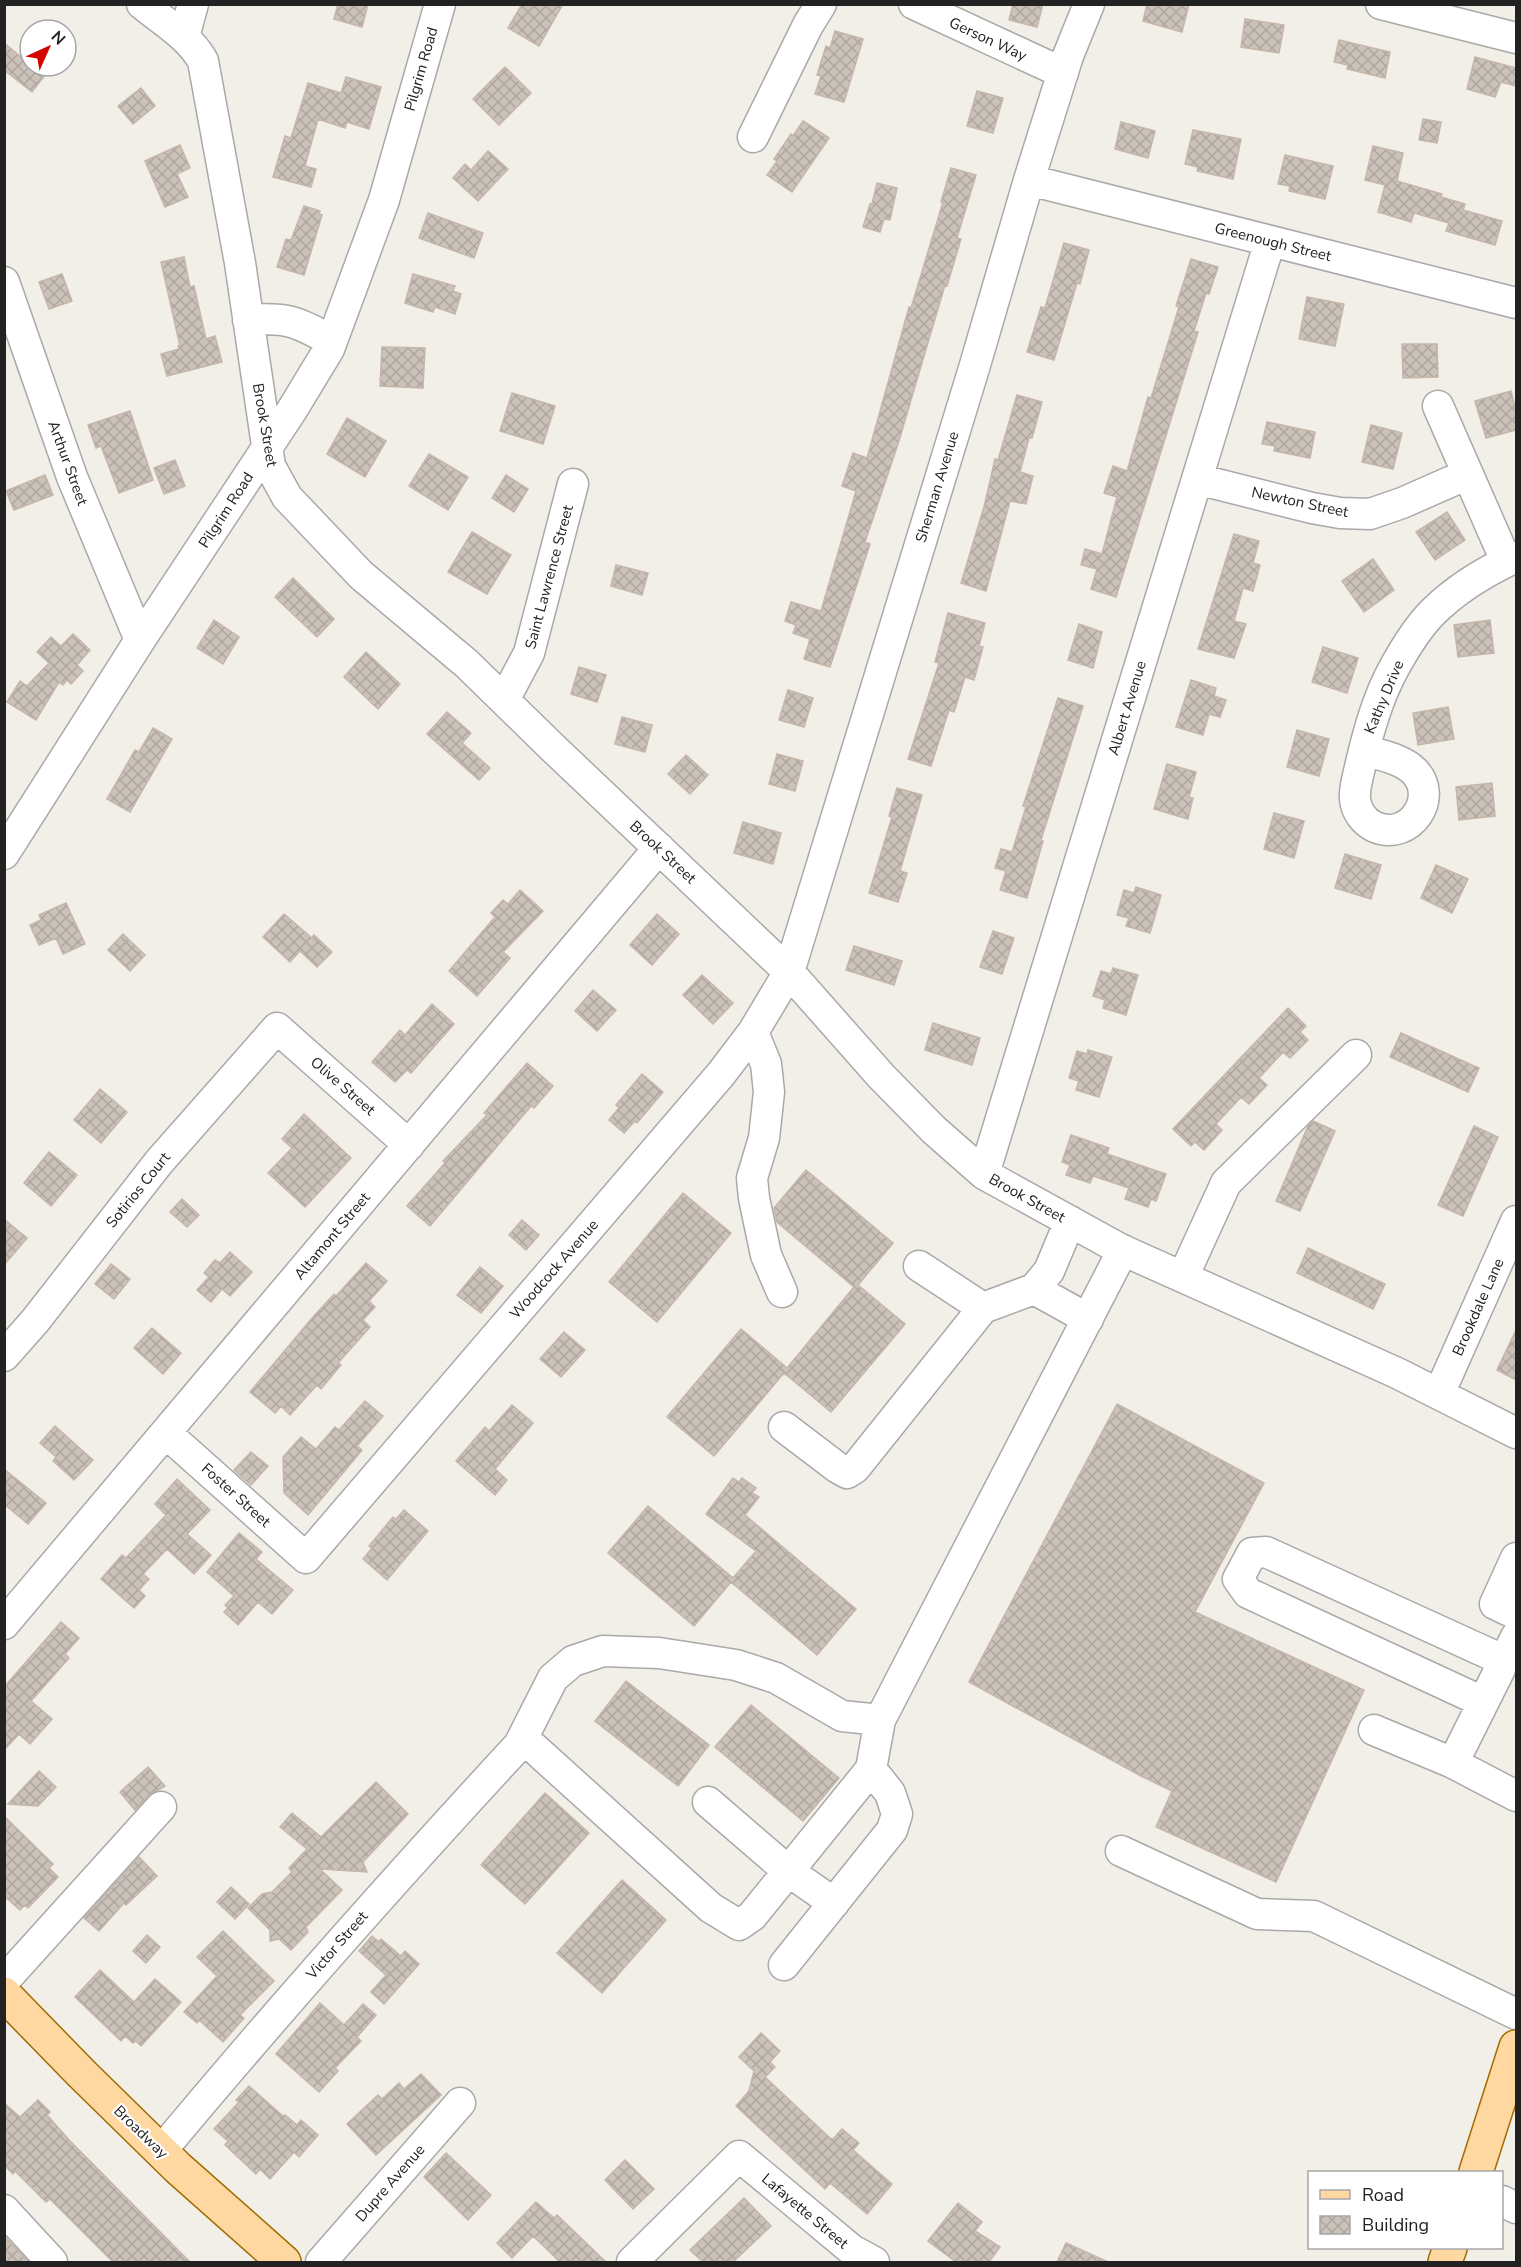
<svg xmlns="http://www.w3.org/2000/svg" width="1521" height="2267" viewBox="0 0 1521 2267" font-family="'Nunito Sans',sans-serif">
<defs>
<pattern id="building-cross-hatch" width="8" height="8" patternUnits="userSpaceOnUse" patternTransform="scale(1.5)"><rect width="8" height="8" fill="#cbc2ba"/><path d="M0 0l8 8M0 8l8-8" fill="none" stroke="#aea6a0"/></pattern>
</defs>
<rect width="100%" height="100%" fill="#f2efe8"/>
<path fill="url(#building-cross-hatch)" stroke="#c5b6a9" stroke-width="1.5" d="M338 4H368L362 27 334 19Z
M522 4H563L539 46 508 28Z
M1013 4H1043L1037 27 1009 20Z
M1147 4H1189L1182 32 1143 21Z
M1245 19 1284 25 1279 53 1241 47Z
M835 31 863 39 844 102 815 94 821 76 817 75 826 46 830 48Z
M1339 40 1390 52 1385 78 1347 69 1348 65 1334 62Z
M4 43 30 64V66L45 75 32 92 4 70Z
M1475 57 1516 68V86L1501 82 1495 97 1467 89Z
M505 67 531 93 499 125 473 99Z
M346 77 381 87 369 129 347 122 345 128 318 119 305 166 316 169 311 187 273 177 285 136 291 138 308 83 341 93Z
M141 88 155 106 133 124 118 106Z
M977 91 1003 98 993 133 967 126Z
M1423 119 1441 122 1437 143 1419 140Z
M803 121 829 138 792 192 767 175 777 161 774 159 791 134 793 136Z
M1121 122 1155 131 1148 158 1115 149Z
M1193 130 1241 139 1233 179 1197 171 1198 167 1185 164Z
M180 145 190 168 177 174 188 197 165 207 145 161Z
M1373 146 1403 153 1397 181 1442 194 1441 197 1465 204 1463 210 1502 221 1495 245 1446 231 1449 223 1414 213 1411 222 1378 212 1385 185 1365 180Z
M488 151 508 169 478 201 453 178 465 164 471 170Z
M1285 155 1333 166 1325 199 1289 191 1290 186 1278 184Z
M951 168 976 175 957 238 961 239 947 286 945 285 898 444 865 542 870 544 830 667 804 659 810 639 793 633 796 625 785 621 791 602 821 611 856 491 842 486 853 453 867 458 909 307 911 308 943 202H941Z
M877 183 897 188 890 220 884 219 880 232 863 227 870 204H872Z
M304 206 320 211 319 214 322 215 304 275 277 267 286 239 291 240Z
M428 213 483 233 474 258 419 238Z
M1064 243 1089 250 1080 284 1077 283 1054 360 1027 352 1041 307 1045 308Z
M184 257 190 287 194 286 206 339 215 336 222 362 167 376 161 354 179 349 178 346H180L161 262Z
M1191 259 1218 267 1209 294 1206 293 1194 331 1198 332 1116 597 1091 589 1097 569 1081 565 1085 549 1102 554 1117 497 1104 493 1113 466 1127 471 1148 397 1151 398 1179 307 1176 306Z
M62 274 72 301 49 309 39 282Z
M413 274 455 286 453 291 461 294 455 314 435 307 433 312 405 303Z
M1307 297 1344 304 1335 346 1299 339Z
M1402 344H1437L1438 377 1403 378Z
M382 347 425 348 423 388 380 386Z
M1511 391 1516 411V430L1486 438 1475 401Z
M512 393 555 406 543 444 500 431Z
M1017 395 1042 402 1032 438H1029L1020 472 1033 476 1026 504 1010 501 986 591 961 583 984 507 995 459 998 460Z
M130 411 153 480 119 493 101 446 96 448 88 425Z
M347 418 386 441 365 477 327 454Z
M1267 422 1315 432 1310 458 1274 451 1275 446 1262 444Z
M1371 425 1402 433 1393 469 1362 462Z
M429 454 468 477 448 510 409 486Z
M175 460 185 486 164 494 154 468Z
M45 475 53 495 14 510 6 491Z
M506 475 528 489 514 512 492 498Z
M1447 512 1465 540 1435 560 1416 532Z
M472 532 511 555 487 594 448 572Z
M1234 534 1259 541 1253 563 1260 565 1253 591 1243 588 1234 621 1246 624 1234 658 1198 649Z
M1373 559 1394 590 1364 612 1342 581Z
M616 565 648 573 642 595 611 586Z
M293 578 334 619 317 637 275 597Z
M948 613 985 623 979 646 983 647 974 680 965 677 954 712 949 710 931 766 908 759 939 663 935 662Z
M214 620 239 637 223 664 197 648Z
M1490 620 1494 653 1458 657 1454 625Z
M1079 624 1102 632 1093 668 1068 660Z
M73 634 90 650 77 665 83 671 71 684 67 680 63 685 59 682 36 720 7 702 20 681 27 686 49 663 37 652 51 637 61 646Z
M1323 647 1358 658 1347 693 1312 682Z
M366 652 400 684 378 709 344 677Z
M579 667 606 675 597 702 571 694Z
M1191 680 1216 688 1214 696 1226 700 1220 717 1209 714 1203 735 1176 727Z
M788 690 813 698 804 727 779 720Z
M1058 698 1083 706 1041 840 1043 841 1027 898 1000 890 1006 871 995 868 1001 849 1012 852 1026 807 1023 806Z
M1448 707 1454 739 1418 745 1413 713Z
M447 712 471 733 462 743 490 768 479 780 427 734Z
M622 717 652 725 645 752 615 744Z
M153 728 172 739 130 812 107 799 135 750 139 752Z
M1297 730 1329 739 1319 776 1287 767Z
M777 754 803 761 795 791 769 784Z
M686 755 708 775 690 794 668 774Z
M1167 764 1196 772 1189 797 1193 798 1188 819 1154 809Z
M1492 783 1495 816 1459 820 1456 787Z
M897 788 922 795 900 871 907 873 898 902 869 893 892 817 889 816Z
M1274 813 1304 821 1294 858 1264 849Z
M743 822 781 833 773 864 734 853Z
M1345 854 1381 865 1371 899 1335 888Z
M1436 865 1468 879 1452 913 1421 898Z
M1136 887 1161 895 1150 933 1126 926 1129 918 1117 915 1124 890 1134 893Z
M520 890 543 911 503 952 510 958 477 996 449 971 495 917 491 913 503 900 508 904Z
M66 903 85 944 63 954 56 938 39 945 30 925 41 920 39 915Z
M284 914 312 938 314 935 332 952 317 967 300 951 290 962 263 937Z
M657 914 679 934 652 965 630 945Z
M993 931 1014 938 1002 974 980 967Z
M123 934 145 955 130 971 108 950Z
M854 946 902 961 894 985 846 970Z
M1113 968 1138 975 1126 1015 1103 1008 1105 1000 1093 996 1101 971 1111 974Z
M702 975 733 1003 713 1024 683 995Z
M593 990 616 1010 597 1031 575 1011Z
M432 1004 454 1024 411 1073 407 1070 395 1082 372 1062 400 1030 405 1035Z
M1288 1008 1306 1026 1300 1032 1308 1040 1290 1058 1283 1052 1259 1078 1267 1085 1249 1104 1241 1097 1216 1124 1222 1130 1204 1150 1195 1142 1191 1146 1173 1129Z
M933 1023 980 1038 972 1065 925 1050Z
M1401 1033 1479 1068 1468 1092 1390 1057Z
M1088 1050 1112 1057 1099 1097 1076 1090 1079 1081 1069 1078 1077 1051 1087 1054Z
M527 1063 553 1086 534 1108 531 1106 430 1226 407 1206 445 1163 443 1161 487 1115 484 1113Z
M642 1074 663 1092 637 1123 635 1121 624 1133 609 1120 619 1108 616 1105Z
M100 1089 127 1112 101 1143 74 1120Z
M304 1114 351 1158 305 1207 268 1173 292 1148 282 1139Z
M1313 1121 1335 1131 1300 1211 1276 1201 1308 1126Z
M1474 1126 1498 1137 1463 1216 1438 1205Z
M1071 1135 1109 1148 1107 1154 1166 1174 1156 1201 1151 1199 1148 1207 1125 1199 1129 1188 1093 1176 1090 1183 1066 1175 1070 1165 1062 1162Z
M49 1152 77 1175 51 1206 24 1183Z
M806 1170 893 1243 858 1285 905 1324 831 1412 784 1373 714 1456 667 1417 741 1329 787 1368 854 1287 777 1222 774 1208Z
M683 1193 731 1233 657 1322 609 1282Z
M182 1199 199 1215 187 1227 170 1212Z
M4 1219 27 1238 4 1265Z
M522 1220 539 1235 526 1250 509 1235Z
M1308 1248 1385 1284 1373 1309 1297 1273Z
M230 1252 252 1272 230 1296 222 1289 211 1302 197 1290 209 1277 204 1273 215 1260 220 1263Z
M366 1263 387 1281 369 1301 375 1307 363 1320 370 1327 338 1363 341 1365 321 1389 317 1385 290 1415 281 1406 275 1413 250 1392 313 1317 334 1294 336 1296Z
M111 1264 130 1279 114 1299 95 1284Z
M480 1267 503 1286 481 1313 457 1295Z
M152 1328 181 1353 163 1374 134 1348Z
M1516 1330V1380L1497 1370Z
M564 1332 585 1350 561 1377 540 1359Z
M365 1401 383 1416 357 1446 362 1450 308 1515 284 1493 283 1457 301 1437 316 1449 335 1427 339 1430Z
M1117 1404 1264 1483 1195 1612 1364 1690 1276 1882 1156 1827 1172 1791 1141 1776 969 1682Z
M512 1405 533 1423 495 1469 507 1480 495 1495 456 1461 485 1427 489 1431Z
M55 1426 93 1460 74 1480 53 1461 56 1457 40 1443Z
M251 1452 268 1466 251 1485 234 1470Z
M4 1469 46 1503 28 1524 4 1504Z
M733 1478 739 1482 742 1478 756 1488 752 1493 759 1497 745 1515 856 1609 817 1655 731 1582 694 1626 608 1553 648 1506 733 1578 756 1551 706 1514Z
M177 1479 210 1510 187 1534 211 1555 194 1574 167 1549 143 1574 149 1579 139 1590 145 1596 134 1608 101 1579 122 1555 126 1558 166 1515 155 1504Z
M404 1510 428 1531 387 1580 363 1559 372 1548 369 1546 393 1517 396 1519Z
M239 1533 262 1552 256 1559 293 1590 272 1614 258 1602 238 1625 224 1612 228 1608 225 1605 234 1596 207 1572Z
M61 1622 79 1638 65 1654 69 1658 31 1701 52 1719 30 1744 19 1734 4 1750V1687Z
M626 1681 709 1745 678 1786 595 1721Z
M751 1705 839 1778 803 1821 715 1747Z
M148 1767 165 1786 149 1795 135 1810 120 1792Z
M39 1771 56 1787 38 1806 8 1804Z
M376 1782 408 1814 363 1862 367 1872 320 1869 342 1890 306 1927 308 1932 291 1950 279 1939 270 1941V1930L248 1908 262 1894 272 1892 292 1872 289 1868 307 1849 280 1827 292 1813 321 1837Z
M545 1793 589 1833 525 1904 481 1865Z
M4 1816 53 1864 49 1868 58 1877 28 1908 25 1905 20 1910 4 1896Z
M139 1857 157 1876 126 1905 124 1903 99 1931 84 1918Z
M622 1880 666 1920 602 1993 557 1953Z
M231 1887 249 1904 235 1919 217 1902Z
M223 1931 274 1981 240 2015 244 2018 223 2042 199 2020 197 2023 184 2012 217 1976 197 1957Z
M147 1935 160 1947 146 1963 133 1951Z
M372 1936 379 1942 381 1939 401 1956 405 1951 419 1964 384 2004 371 1992 386 1975 359 1951Z
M100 1970 134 2002 155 1979 181 2002 141 2046 136 2041 133 2043 125 2036 121 2041 75 1997Z
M320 2003 344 2025 363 2004 376 2015 357 2037 361 2041 335 2068 338 2071 319 2092 276 2054Z
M761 2033 780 2051 770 2062 775 2067 765 2077 830 2138 833 2139 842 2129 859 2143 853 2150 892 2184 867 2214 830 2183 825 2189 736 2106 749 2091 754 2071 739 2057Z
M421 2074 441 2095 376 2155 347 2124 378 2095 382 2099 399 2083 404 2089Z
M249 2086 283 2116 285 2115 297 2125 301 2120 318 2135 299 2157 294 2152 270 2179 260 2169 256 2174 225 2145 228 2141 214 2129 239 2102 236 2100Z
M38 2100 50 2112 47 2115 70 2141 190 2262H113L50 2199 46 2202 15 2171 13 2174 4 2165V2103L20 2117Z
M446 2153 491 2195 468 2220 424 2177Z
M625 2160 654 2189 633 2209 605 2180Z
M744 2198 771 2226 733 2262H703L690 2250Z
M536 2202 554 2218 557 2215 606 2262H560L533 2236 512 2258 497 2243Z
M958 2203 982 2222 975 2231 1000 2247 989 2262H956L928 2241Z
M4 2236 29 2262H4Z
M1066 2243 1108 2262H1057Z"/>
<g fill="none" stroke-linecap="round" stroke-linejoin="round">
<defs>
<path id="minor" d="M142 4C164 22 189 36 203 61L240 263 270 466 287 497 361 575 467 664 552 747 789 972 881 1076 934 1130 984 1174 1120 1249 1397 1373 1516 1433
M914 4 1063 73
M1381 4 1516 38
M184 37 193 4
M753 137 808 25 821 4
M1029 180 1516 303
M4 282 72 477 140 640
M248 320C289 317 297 322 332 341
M1438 406 1506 561
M1197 479 1312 508 1340 513 1370 514 1402 503 1468 474
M504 700 529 653 573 484
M1364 750C1380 755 1402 759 1414 771 1440 797 1410 842 1375 827 1364 822 1356 811 1355 799 1354 788 1358 777 1360 767 1368 733 1377 699 1394 668 1405 648 1417 628 1433 612 1457 588 1486 571 1516 557
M4 854 140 640 292 410 329 349 352 287 384 200 440 4
M753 1032 766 1064 769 1092 764 1138 752 1178 754 1198 766 1255 782 1292
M984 1174 1270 241
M919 1266 983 1308
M1183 1277 1226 1183 1356 1055
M1034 1289 1088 1319
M4 1356 35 1321 159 1162 277 1028 409 1145
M1439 1394 1516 1221
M784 1427 838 1468 847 1473 855 1468 983 1308 1034 1289 1049 1271 1070 1221
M166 1433 306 1558 721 1074 753 1032 789 972 975 365 1029 180 1068 56 1089 4
M1516 1558 1495 1604 1516 1614
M4 1624 659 848
M1483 1702 1248 1593 1238 1579 1252 1553 1266 1552 1505 1661
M880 1720 871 1769 752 1916 739 1925 711 1908 533 1747 519 1745 553 1678 573 1661 603 1651 659 1653 736 1665 776 1678 842 1716 880 1720 1123 1250
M1374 1730 1453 1763 1516 1796
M1453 1763 1516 1637
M708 1802 788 1871 834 1903
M1121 1851 1257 1914 1314 1916 1516 2014
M784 1965 892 1830 897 1814 890 1793 871 1769
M4 1981 161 1807
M161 2151C277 2012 397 1877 519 1745
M1502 2201 1516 2208
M4 2210 52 2262
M321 2262 460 2103
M632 2262 739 2156 852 2250 874 2262"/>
<path id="major" d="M4 1994 82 2074 178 2168 284 2262
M1476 2172 1516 2047
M1445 2262 1450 2248"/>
</defs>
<use href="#minor" stroke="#a9a9a9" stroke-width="33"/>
<use href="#major" stroke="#9f6d00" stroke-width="36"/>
<use href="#minor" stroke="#fff" stroke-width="30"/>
<use href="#major" stroke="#ffd7a0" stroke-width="33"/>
</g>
<g text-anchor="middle" stroke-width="4.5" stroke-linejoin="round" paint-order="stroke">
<g font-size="15" fill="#222" stroke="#fff">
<text transform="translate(988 39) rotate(25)" y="5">Gerson Way</text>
<text transform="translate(421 69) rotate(-74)" y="5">Pilgrim Road</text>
<text transform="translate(1273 242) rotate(14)" y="5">Greenough Street</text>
<text transform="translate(265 425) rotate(80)" y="5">Brook Street</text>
<text transform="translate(68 463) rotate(70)" y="5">Arthur Street</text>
<text transform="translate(937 487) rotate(-73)" y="5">Sherman Avenue</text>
<text transform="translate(1300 502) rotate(12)" y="5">Newton Street</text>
<text transform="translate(226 510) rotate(-57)" y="5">Pilgrim Road</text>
<text transform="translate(549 577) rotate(-75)" y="5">Saint Lawrence Street</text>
<text transform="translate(1384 697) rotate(-67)" y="5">Kathy Drive</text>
<text transform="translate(1127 708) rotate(-73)" y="5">Albert Avenue</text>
<text transform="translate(663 852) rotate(43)" y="5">Brook Street</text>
<text transform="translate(343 1086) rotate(41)" y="5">Olive Street</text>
<text transform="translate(138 1190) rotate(-51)" y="5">Sotirios Court</text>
<text transform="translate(1027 1198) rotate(29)" y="5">Brook Street</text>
<text transform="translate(332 1236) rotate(-50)" y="5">Altamont Street</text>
<text transform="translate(554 1269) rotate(-49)" y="5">Woodcock Avenue</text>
<text transform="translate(1478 1307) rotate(-66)" y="5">Brookdale Lane</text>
<text transform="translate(236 1495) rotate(42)" y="5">Foster Street</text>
<text transform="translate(337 1945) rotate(-49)" y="5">Victor Street</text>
<text transform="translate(141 2132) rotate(44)" y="5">Broadway</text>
<text transform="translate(390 2183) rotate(-49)" y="5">Dupre Avenue</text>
<text transform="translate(805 2211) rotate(40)" y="5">Lafayette Street</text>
</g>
</g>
<rect width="1521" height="2267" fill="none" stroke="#222222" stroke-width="12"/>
<rect x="1308" y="2171" width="195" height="78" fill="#ffffff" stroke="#a7a7a7" stroke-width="1.5"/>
<rect x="1320" y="2190" width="30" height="9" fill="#ffd7a0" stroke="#a7a7a7" stroke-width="1.5"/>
<text x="1362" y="2201" font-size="18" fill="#222222">Road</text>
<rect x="1320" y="2216" width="30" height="18" fill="url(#building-cross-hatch)" stroke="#a7a7a7" stroke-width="1.5"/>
<text x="1362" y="2231" font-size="18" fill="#222222">Building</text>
<g transform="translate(48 48) rotate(45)"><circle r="28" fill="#ffffff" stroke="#a7a7a7" stroke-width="1.5"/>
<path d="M0-4.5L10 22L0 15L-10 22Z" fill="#d30300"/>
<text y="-9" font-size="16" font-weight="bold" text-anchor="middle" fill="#222222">N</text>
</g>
</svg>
